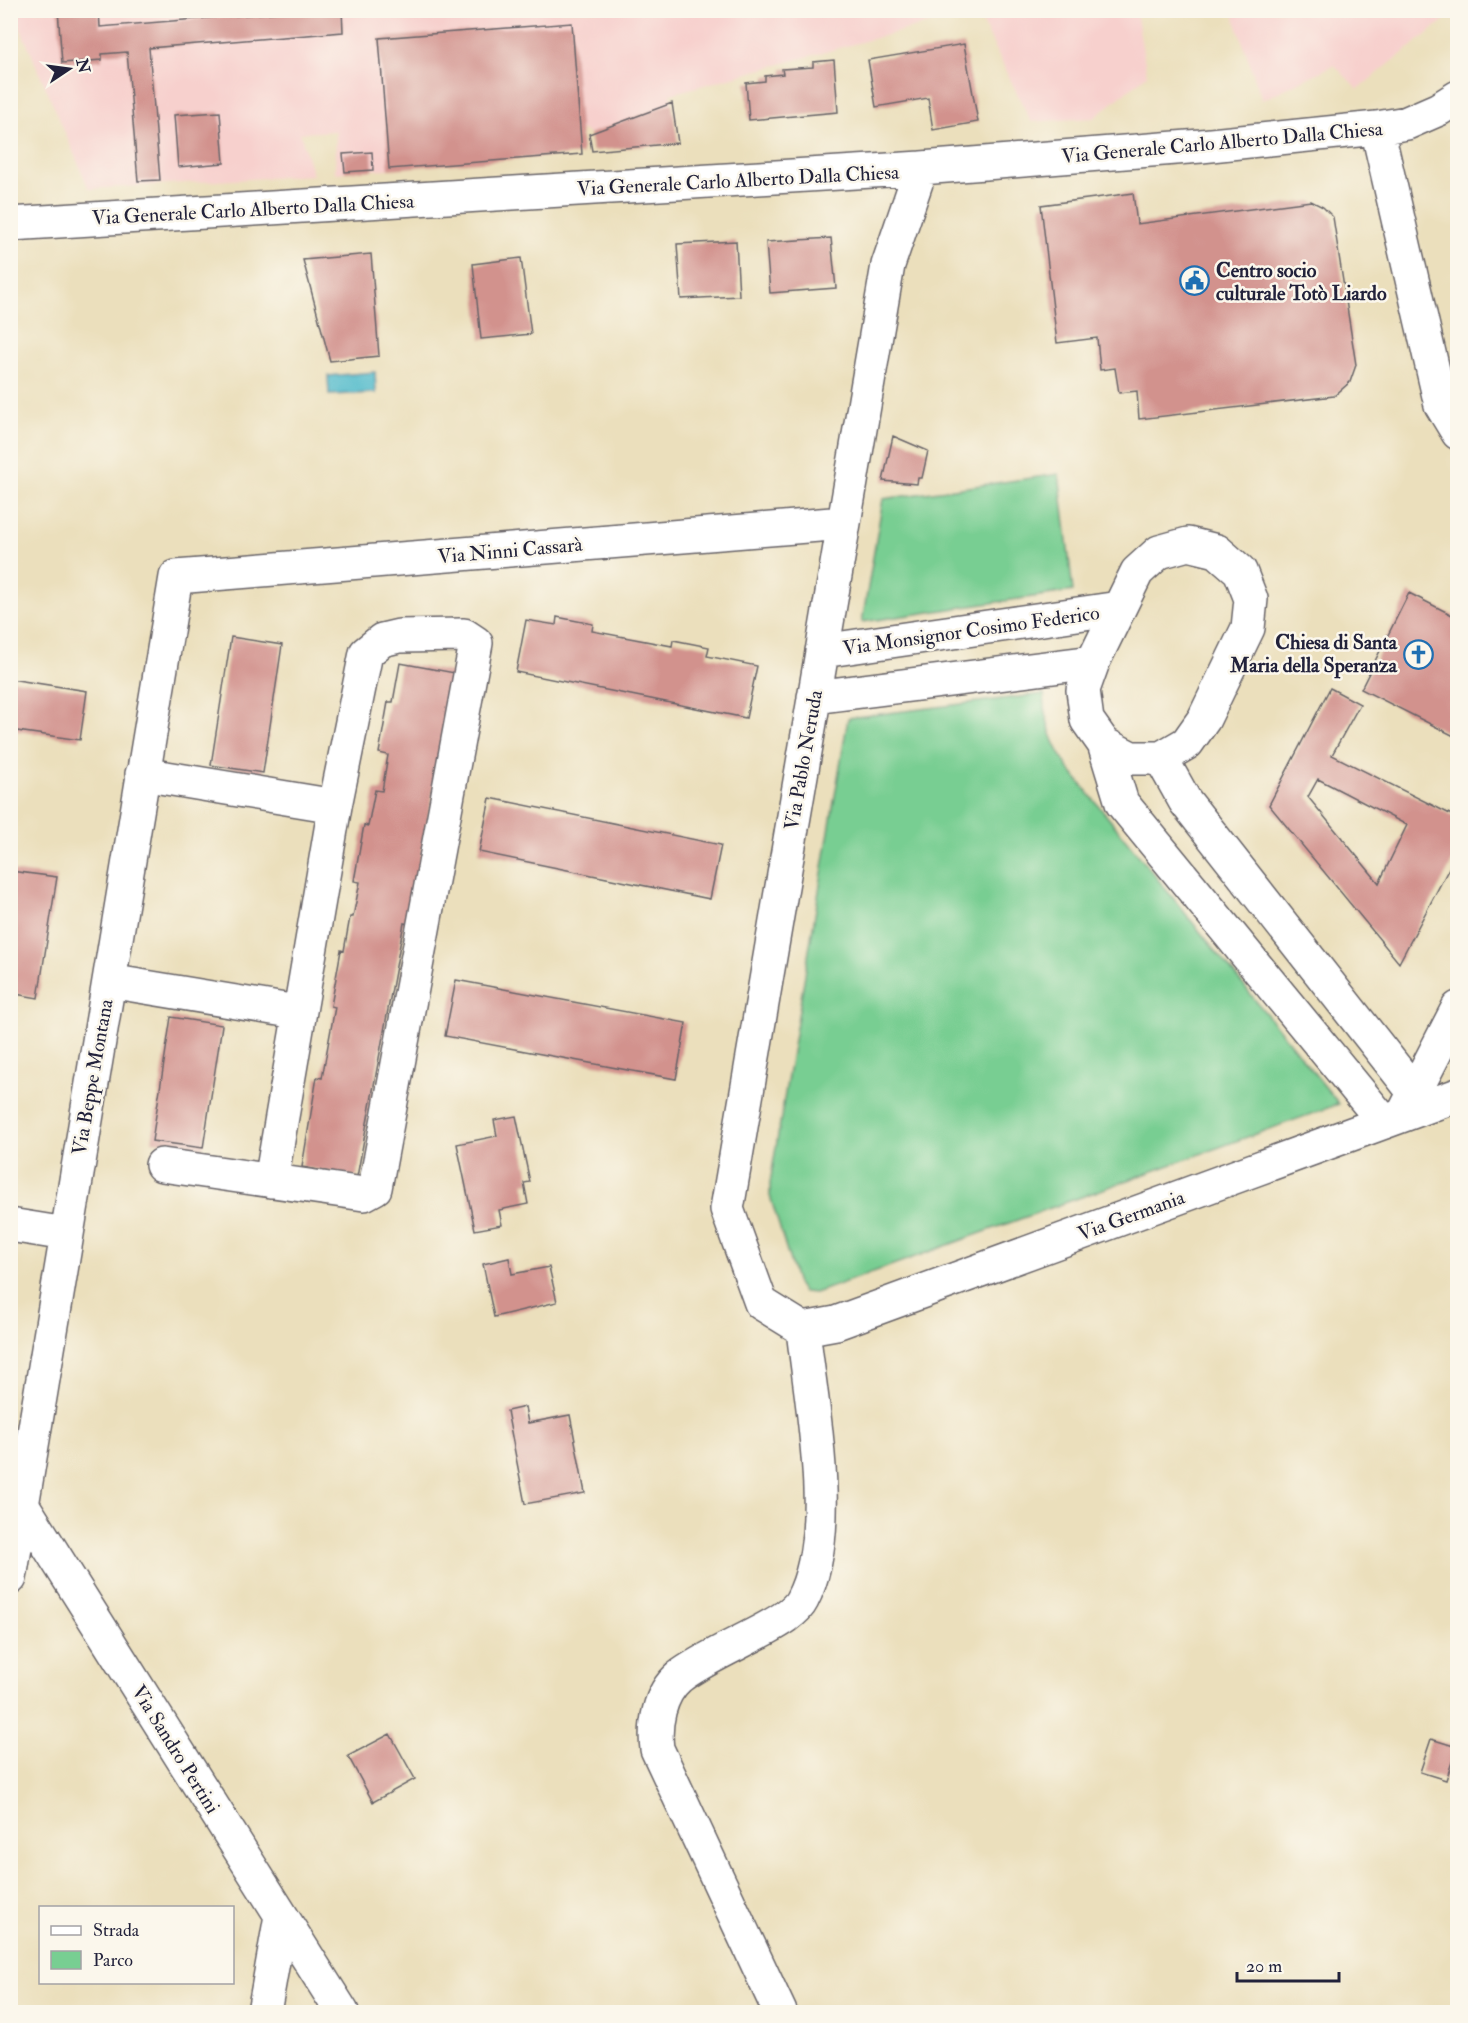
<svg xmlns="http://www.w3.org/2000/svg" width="1468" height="2023" viewBox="0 0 1468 2023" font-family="'IM FELL Double Pica',serif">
<rect width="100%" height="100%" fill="#fbf7ec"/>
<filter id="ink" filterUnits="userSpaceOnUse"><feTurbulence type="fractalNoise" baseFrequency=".0167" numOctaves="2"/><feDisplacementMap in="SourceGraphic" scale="12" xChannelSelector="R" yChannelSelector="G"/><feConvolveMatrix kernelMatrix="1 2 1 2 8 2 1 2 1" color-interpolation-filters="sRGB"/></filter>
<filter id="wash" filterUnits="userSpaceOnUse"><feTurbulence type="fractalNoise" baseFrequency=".008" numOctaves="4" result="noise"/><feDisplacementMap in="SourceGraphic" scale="24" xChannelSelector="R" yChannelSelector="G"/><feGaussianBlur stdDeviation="1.35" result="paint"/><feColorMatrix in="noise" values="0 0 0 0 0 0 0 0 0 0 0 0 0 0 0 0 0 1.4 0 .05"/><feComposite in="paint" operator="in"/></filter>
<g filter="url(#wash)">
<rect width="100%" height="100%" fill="#ebdfbc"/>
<path fill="#f7d0cd" d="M1457 10 1358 89 1334 65 1262 100 1232 11Z
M13 11H975L671 94 672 103 589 134 581 129 582 154 335 173 336 131 300 133 313 175 89 189Z
M977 11H1136L1147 75 1094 118 1031 122Z"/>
<path fill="#78ce92" stroke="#4d7866" stroke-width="1.5" d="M1059 474 1073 591 862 622 883 499Z
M1044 694C1045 724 1053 744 1069 769L1339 1104 815 1293 803 1292 797 1284 770 1196V1183L848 718Z"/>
<path fill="#4fbacb" stroke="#386e83" stroke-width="1.5" d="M375 372 376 393 329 395 328 376Z"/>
<g id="blocks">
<path fill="#d2928d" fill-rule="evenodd" d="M58 10H99L100 27 304 10H342L343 32 149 48 160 180 138 181 127 52 102 54V60L62 63Z
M572 23 582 154 389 169 379 38Z
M964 44 978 122 933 130 928 98 876 107 868 60Z
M834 60 838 112 749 120 746 83 765 81V76L783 74 782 69 813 67V62Z
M672 103 678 143 592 151 589 134Z
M220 112 224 163 178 167 174 115Z
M372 152 373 170 345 172 343 154Z
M1133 193 1137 224 1311 201 1323 207 1333 217 1356 365 1350 382 1334 396 1139 419 1137 391 1119 393 1115 368 1100 370 1097 338 1057 343 1041 205Z
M831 238 836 288 770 293 766 242Z
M736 241 739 296 681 299 677 244Z
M371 254 379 356 330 361 303 260Z
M521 258 531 334 481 339 473 264Z
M893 436 928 451 922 478H918L917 484 883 481Z
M1409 593 1458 618V738L1361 689Z
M557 617 593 624 592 631 672 646 673 640 709 647 707 656 757 666 746 718 516 672 526 620 556 625Z
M231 637 282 645 263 773 211 765Z
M400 663 455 673 409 924 404 923 357 1177 302 1167 317 1077 322 1078 335 1007 331 1006 341 950 344 951 350 917H353L360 882 354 881 364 825 368 826 375 790 382 791 388 755 379 753 388 702H393Z
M10 679 87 691 80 740 10 730Z
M1330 688 1360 704 1332 755 1458 818V851L1399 963 1269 805ZM1318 779 1407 825 1379 883 1308 797Z
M490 798 721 845 710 899 479 852Z
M10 871 57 877 38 998 10 993Z
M456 980 686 1023 676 1079 445 1036Z
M171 1017 222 1025 203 1148 152 1141Z
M516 1116 530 1182 524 1183 528 1204 499 1210 502 1225 475 1230 457 1144 497 1136 494 1120Z
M509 1258 512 1274 549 1267 557 1302 494 1317 483 1264Z
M525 1407 528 1423 570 1415 585 1493 525 1504 507 1411Z
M390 1734 415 1779 373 1802 348 1756Z
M1431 1739 1457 1747 1446 1780 1420 1772Z"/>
</g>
</g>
<g filter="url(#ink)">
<use href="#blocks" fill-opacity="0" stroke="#686468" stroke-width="1.5"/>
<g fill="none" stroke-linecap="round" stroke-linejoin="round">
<defs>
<path id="minor" d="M1377 128 1441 405 1458 433
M10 224 921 168 1201 146 1377 128 1407 123 1439 109 1458 97
M822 651 1119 608
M814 697 1093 662
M1104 744 1131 758H1161L1187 743 1204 719 1248 628 1251 599 1240 571 1217 551 1188 544 1159 552 1137 572 1093 662 1083 690 1087 720 1104 744 1122 803 1384 1122
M1161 758 1185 801 1414 1092
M142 774 335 806
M109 981 297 1012
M1405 1111 1458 1008
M162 1165 364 1194 375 1188 476 643 464 635 399 636 382 640 366 653 335 806 271 1181
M10 1225 66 1234
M803 1329 761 1303 727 1209 888 265 921 168
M803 1329 836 1323 1458 1095
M17 1496 342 2012
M10 1578 176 577 844 523
M264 2012 281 1916
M780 2012 657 1749C654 1725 659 1694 679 1677 699 1661 742 1642 767 1628 778 1622 796 1612 802 1600 838 1531 811 1405 803 1329"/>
</defs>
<use href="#minor" stroke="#686468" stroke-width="36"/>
<use href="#minor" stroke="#fff" stroke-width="33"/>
</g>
</g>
<defs>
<symbol id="civic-ring" viewBox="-11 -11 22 22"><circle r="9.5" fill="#fbf7ec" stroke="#1f6fb2" stroke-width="1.5"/><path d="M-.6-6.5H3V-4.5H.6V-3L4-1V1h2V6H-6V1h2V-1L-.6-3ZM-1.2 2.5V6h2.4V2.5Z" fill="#1f6fb2"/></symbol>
<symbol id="church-ring" viewBox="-11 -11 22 22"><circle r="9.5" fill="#fbf7ec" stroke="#1f6fb2" stroke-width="1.5"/><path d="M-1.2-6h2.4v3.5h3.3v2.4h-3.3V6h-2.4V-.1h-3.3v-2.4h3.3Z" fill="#1f6fb2"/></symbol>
</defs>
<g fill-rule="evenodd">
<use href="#civic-ring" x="1178" y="264" width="33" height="33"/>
<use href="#church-ring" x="1402" y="638" width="33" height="33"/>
</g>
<g text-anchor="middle" stroke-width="5" stroke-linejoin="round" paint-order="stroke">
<g font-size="20" fill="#22223b" stroke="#fbf7ec">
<text transform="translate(1222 142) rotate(-5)" y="7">Via Generale Carlo Alberto Dalla Chiesa</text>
<text transform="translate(738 180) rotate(-3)" y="7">Via Generale Carlo Alberto Dalla Chiesa</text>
<text transform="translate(253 209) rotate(-3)" y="7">Via Generale Carlo Alberto Dalla Chiesa</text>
<text transform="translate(510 550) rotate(-5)" y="7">Via Ninni Cassarà</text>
<text transform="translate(971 630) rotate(-8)" y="7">Via Monsignor Cosimo Federico</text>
<text transform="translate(803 760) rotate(-80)" y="7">Via Pablo Neruda</text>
<text transform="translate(92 1077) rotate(-80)" y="7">Via Beppe Montana</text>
<text transform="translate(1131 1215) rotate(-20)" y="7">Via Germania</text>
<text transform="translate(176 1749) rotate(58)" y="7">Via Sandro Pertini</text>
</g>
<g font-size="20" font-weight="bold" fill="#22223b" stroke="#fbf7ec" text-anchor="start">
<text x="1216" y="277">Centro socio<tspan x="1216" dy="23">culturale Totò Liardo</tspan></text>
<text x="1397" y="649" text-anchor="end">Chiesa di Santa<tspan x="1397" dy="23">Maria della Speranza</tspan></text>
</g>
</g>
<rect width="1468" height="2023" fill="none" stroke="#fbf7ec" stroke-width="36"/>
<rect x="39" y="1906" width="195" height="78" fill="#fbf7ec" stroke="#a4a2a5" stroke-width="1.5"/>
<rect x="51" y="1926" width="30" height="9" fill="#ffffff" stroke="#a4a2a5" stroke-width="1.5"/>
<text x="93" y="1936" font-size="18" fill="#22223b">Strada</text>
<rect x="51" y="1951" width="30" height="18" fill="#78ce92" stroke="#a4a2a5" stroke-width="1.5"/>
<text x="93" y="1966" font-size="18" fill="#22223b">Parco</text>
<g transform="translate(69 69) rotate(77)" stroke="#fbf7ec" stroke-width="4.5" paint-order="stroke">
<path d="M0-4.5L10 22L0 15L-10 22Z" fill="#22223b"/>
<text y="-9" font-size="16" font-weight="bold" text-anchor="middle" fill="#22223b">N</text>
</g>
<path d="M1237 1972v9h102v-9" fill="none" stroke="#22223b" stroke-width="3"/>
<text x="1246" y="1972" font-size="18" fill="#22223b" stroke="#fbf7ec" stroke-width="4.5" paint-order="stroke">20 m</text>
</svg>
